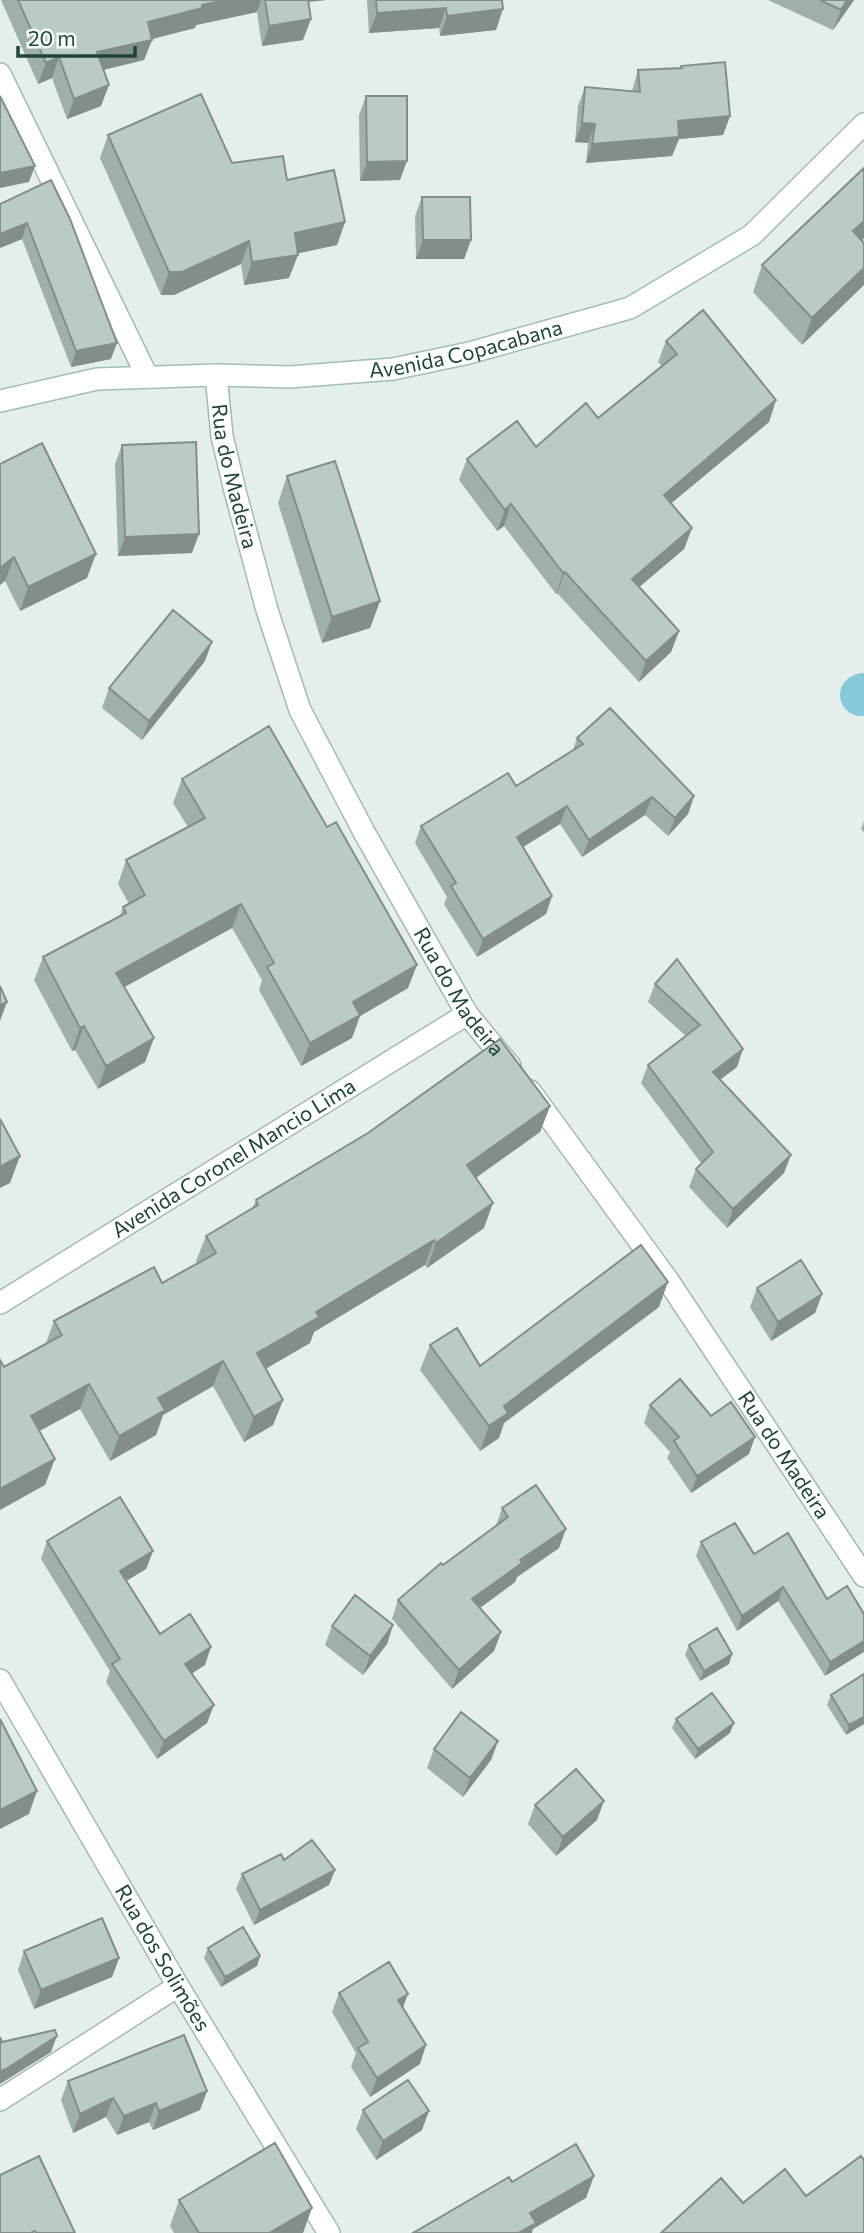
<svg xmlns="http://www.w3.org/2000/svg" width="864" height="2233" viewBox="0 0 864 2233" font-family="Commissioner,sans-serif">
<rect width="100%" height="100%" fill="#e4efeb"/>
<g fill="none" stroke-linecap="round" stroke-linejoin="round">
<path stroke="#86c9db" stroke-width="42" d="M861 695 864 694"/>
<defs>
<g id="street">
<path d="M0 74 147 376"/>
<path id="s1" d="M216 375 222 436 235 491 267 610 300 710 364 832 467 1014 510 1066"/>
<path id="s2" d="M530 1091 667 1279 864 1576"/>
<path id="s3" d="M0 1303 467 1014"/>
<path id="s4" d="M0 1680 178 1986 329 2233"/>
<path d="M0 2100 178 1986"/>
</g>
<g id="secondary">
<path id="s5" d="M0 401 97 379 216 375 290 377 393 369 469 353 630 308 752 235 864 124"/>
</g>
</defs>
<use href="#street" stroke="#a5b8b3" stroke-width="24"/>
<use href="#secondary" stroke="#a1bdb4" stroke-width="24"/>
<use href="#street" stroke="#fff" stroke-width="21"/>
<use href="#secondary" stroke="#fff" stroke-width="21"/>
</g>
<path fill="#9fafa9" d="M1 0H326L308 2 303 40 262 46 257 12 196 25 195 28 152 39 144 60 103 70 101 106 67 119 52 78 38 84Z
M367 0H502L496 30 440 36 439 28 369 33Z
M768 0H854L833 30Z
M681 66 730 116 723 135 679 139 672 156 586 163 588 143 575 142 578 106 585 87 632 91 638 70 681 68Z
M366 96 400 180 360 181 359 115Z
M108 135 232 163 287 180 345 222 337 245 298 253 289 278 244 285 241 264 174 295H161L100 158Z
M51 180 111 359 71 367 22 239 0 248Z
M422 197 471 240 464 259H416L415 216Z
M864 238 802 345 753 292 762 265Z
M666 341 776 400 769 422 671 503 692 528 684 549 639 587 679 631 671 652 639 682 557 593 556 594 504 526 497 531 459 480 467 459 536 447 598 418 662 366 658 362Z
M122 445 192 553 118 556 115 464Z
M0 464 87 578 20 611 5 581Z
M287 476 380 601 370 628 322 643 278 503Z
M205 661 142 740 102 708 109 688Z
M577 738 694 796 688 814 668 836 645 815 582 857 560 824 523 847 552 896 546 914 477 957 444 904 447 897 415 843 421 826 516 786 573 750Z
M182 779 408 988 360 1016 352 1038 301 1066 259 990 262 980 232 928 124 987 154 1038 145 1062 98 1089 75 1050 72 1051 34 980 43 957 120 916 123 907 129 904 118 884 126 860 188 827 173 803Z
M864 821V832L861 829Z
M677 959 737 1067 720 1080 784 1173 727 1228 689 1187 696 1169 701 1163 641 1083 648 1065 686 1036 648 1002 655 984Z
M550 1106 540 1132 476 1178 484 1228 427 1268 425 1265 314 1332 310 1343 265 1369 283 1400 273 1425 244 1442 213 1386 163 1415 156 1435 110 1461 80 1409 39 1431 45 1485 4 1367 46 1343 54 1321 162 1283 198 1263 196 1261 206 1236 252 1209 256 1200Z
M757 1288 822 1294 815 1313 771 1341 750 1307Z
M659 1307 504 1423 499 1438 480 1451 420 1370 430 1345 480 1366Z
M650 1405 711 1416 749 1454 691 1493 667 1458 670 1452 644 1423Z
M502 1508 559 1548 517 1577 515 1582 480 1608 501 1632 494 1651 452 1689 392 1619 398 1600 443 1565 496 1526Z
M47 1541 153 1551 146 1569 126 1581 160 1634 205 1665 191 1674 207 1723 157 1759 106 1682 110 1671 41 1559Z
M701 1542 754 1554 827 1599 864 1614 825 1676 778 1601 737 1631 696 1556Z
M393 1625 387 1644 363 1675 325 1645 332 1626Z
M689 1645 732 1654 729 1664 700 1681 685 1655Z
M831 1695 864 1724 846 1735 827 1705Z
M676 1719 730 1733 695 1759 672 1728Z
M498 1741 491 1760 463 1797 427 1768 434 1749Z
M535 1805 597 1820 556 1856 528 1824Z
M284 1860 335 1870 329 1885 254 1925 236 1889 242 1874Z
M208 1948 260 1956 257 1966 221 1987 204 1958Z
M24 1951 119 1958 112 1977 34 2009 18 1970Z
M339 1993 403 2008 420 2064 370 2097 351 2067 356 2053 332 2012Z
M68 2081 207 2091 200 2110 153 2130 149 2122 117 2135 106 2117 73 2133 61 2100Z
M363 2110 422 2130 376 2160 356 2129Z
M179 2200 303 2233H174L170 2226Z"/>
<path fill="#828e89" d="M225 0H261L257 12 196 25 195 28 140 42 148 22 202 5Z
M299 0H326L298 3Z
M847 0H854L833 30 841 10Z
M446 8 439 28 369 33 377 13Z
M503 9 496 30 440 36 447 16Z
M311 19 303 40 262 46 269 26Z
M152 40 144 60 90 73 97 52Z
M59 57 52 78 38 84 46 63Z
M109 85 101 106 67 119 74 99Z
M730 116 723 135 679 139 672 156 586 163 592 144 678 121Z
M582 123 595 124 588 143 575 142Z
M407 161 400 180 360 181 367 162Z
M35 166 29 182 0 188V173Z
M864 221V238L844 258 853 231Z
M345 222 337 245 286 256 295 233Z
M27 223 22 239 0 248V234Z
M423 240H471L464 259H416Z
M249 241 241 264 174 295H161L169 272Z
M298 255 289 278 244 285 252 262Z
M864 268V285L802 345 812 318Z
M117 343 111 359 71 367 76 351Z
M776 400 769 422 656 516 664 495Z
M511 504 504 526 497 531 505 510Z
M692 528 684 549 624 600 632 579Z
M199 534 192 553 118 556 125 537Z
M96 554 87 578 20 611 28 587Z
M14 557 5 581 0 585V568Z
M565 572 557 593 556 594 563 573Z
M380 601 370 628 322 643 332 617Z
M679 631 671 652 639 682 646 661Z
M212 642 205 661 142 740 149 721Z
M694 796 688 814 668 836 675 818Z
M652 797 645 815 582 857 589 840Z
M567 806 560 824 510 855 517 837Z
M552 896 546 914 477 957 483 939Z
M241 904 232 928 108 996 116 973Z
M417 965 408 988 360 1016 352 1038 301 1066 310 1043 353 1002Z
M7 1002 0 1021V1005Z
M84 1026 75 1050 72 1051 80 1028Z
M154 1038 145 1062 98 1089 106 1066Z
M743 1049 737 1067 706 1090 713 1072Z
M550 1106 540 1132 458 1190 467 1165Z
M791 1155 784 1173 727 1228 733 1209Z
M20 1156 10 1183 0 1188V1167Z
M493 1203 484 1228 427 1268 436 1243Z
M434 1240 425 1265 314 1332 310 1343 248 1379 257 1353 316 1312Z
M668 1282 659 1307 504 1423 499 1438 480 1451 489 1426 504 1406Z
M822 1294 815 1313 771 1341 778 1322Z
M223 1361 213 1386 163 1415 156 1435 110 1461 119 1436 158 1398Z
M89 1384 80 1409 21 1441 31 1416Z
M283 1400 273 1425 244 1442 254 1417Z
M755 1437 749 1454 691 1493 697 1476Z
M55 1459 45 1485 0 1510V1489Z
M566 1529 559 1548 517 1577 515 1582 466 1618 472 1599 520 1560Z
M153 1551 146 1569 113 1589 120 1571Z
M783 1587 778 1601 737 1631 742 1616Z
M393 1625 387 1644 363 1675 370 1656Z
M501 1632 494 1651 452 1689 459 1670Z
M864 1641V1652L825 1676 830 1662Z
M211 1647 205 1665 178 1682 185 1664Z
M732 1654 729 1664 700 1681 704 1671Z
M214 1705 207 1723 157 1759 164 1741Z
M864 1717V1724L846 1735 849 1725Z
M734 1723 730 1733 695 1759 698 1749Z
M498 1741 491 1760 463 1797 470 1778Z
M37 1791 29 1814 0 1829V1810Z
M604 1801 597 1820 556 1856 563 1837Z
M335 1870 329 1885 254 1925 260 1910Z
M260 1956 257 1966 221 1987 225 1977Z
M119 1958 112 1977 34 2009 41 1990Z
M408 1994 401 2013 398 2000Z
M57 2036 51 2052 0 2084V2071Z
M426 2045 420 2064 370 2097 377 2078Z
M207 2091 200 2110 153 2130 159 2111Z
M113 2098 106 2117 73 2133 80 2114Z
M156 2103 149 2122 117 2135 124 2116Z
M429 2111 422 2130 376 2160 383 2141Z
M594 2176 586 2198 533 2229 532 2233H518L530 2213Z
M312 2208 303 2233H269Z"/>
<path fill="#b9cbc4" stroke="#828e89" stroke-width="2" d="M18 0H225L202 5V8L148 22 152 40 97 52 109 85 74 99 59 57 46 63Z
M265 0H308L311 19 269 26Z
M376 0H502L503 9 447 16 446 8 377 13Z
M820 0H847L841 10Z
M725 62 730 116 678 121 679 137 592 144 595 124 582 123 585 87 640 92 638 70 682 68 681 66Z
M201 94 232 163 283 156 287 180 334 170 345 222 295 233 298 255 252 262 249 241 182 272H169L108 135Z
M0 96 35 166 0 173Z
M366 96H407V161L367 162Z
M864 168V221L853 231 864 243V268L812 318 762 265Z
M51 180 70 219 117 343 76 351 27 223 0 234V204Z
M422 197H470L471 240H423Z
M703 310 776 400 664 495 692 528 632 579 679 631 646 661 565 572 563 573 511 504 505 510 467 459 517 421 536 447 586 403 598 418 677 354 666 341Z
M196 442 199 534 125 537 122 445Z
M42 443 96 554 28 587 14 557 0 568V464Z
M335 461 380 601 332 617 287 476Z
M173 610 212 642 149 721 109 688Z
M610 708 694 796 675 818 652 797 589 840 567 806 517 837 552 896 483 939 451 886 456 883 421 826 508 773 516 786 583 744 577 738Z
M269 726 327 827 336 822 417 965 353 1002 360 1015 310 1043 267 967 274 963 241 904 116 973 154 1038 106 1066 84 1026 80 1028 43 957 126 913 123 907 145 895 126 860 205 818 182 779Z
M677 959 743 1049 713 1072 791 1155 733 1209 696 1169 713 1152 648 1065 700 1025 655 984Z
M0 986 7 1002 0 1005Z
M500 1039 550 1106 467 1165 493 1203 436 1243 434 1240 316 1312 319 1317 257 1353 283 1400 254 1417 223 1361 158 1398 165 1410 119 1436 89 1384 31 1416 55 1459 0 1489V1360L4 1367 62 1335 54 1321 154 1267 162 1283 216 1253 206 1236 258 1205 256 1200 368 1133Z
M0 1119 20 1156 0 1167Z
M641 1245 668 1282 504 1406 508 1413 489 1426 430 1345 457 1328 480 1366Z
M801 1260 822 1294 778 1322 757 1288Z
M680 1379 711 1416 731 1402 755 1437 697 1476 674 1441 679 1437 650 1405Z
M536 1485 566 1529 520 1560 522 1563 472 1599 501 1632 459 1670 398 1600 441 1563 443 1565 508 1517 502 1508Z
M120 1497 153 1551 120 1571 160 1634 190 1614 211 1647 185 1664 214 1705 164 1741 112 1664 120 1659 47 1541Z
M735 1523 754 1554 788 1533 827 1599 847 1586 864 1614V1641L830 1662 783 1587 742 1616 701 1542Z
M355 1595 393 1625 370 1656 332 1626Z
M717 1628 732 1654 704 1671 689 1645Z
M864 1674V1717L849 1725 831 1695Z
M712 1693 734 1723 698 1749 676 1719Z
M461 1712 498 1741 470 1778 434 1749Z
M0 1719 37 1791 0 1810Z
M576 1769 604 1801 563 1837 535 1805Z
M312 1840 335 1870 260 1910 242 1874 281 1854 284 1860Z
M102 1918 119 1958 41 1990 24 1951Z
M243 1927 260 1956 225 1977 208 1948Z
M389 1962 408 1994 398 2000 426 2045 377 2078 358 2048 368 2042 339 1993Z
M55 2030 57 2036 6 2069 0 2071V2037L2 2042Z
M184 2035 207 2091 159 2111 156 2103 124 2116 113 2098 80 2114 68 2081Z
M408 2080 429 2111 383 2141 363 2110Z
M275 2143 312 2208 269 2233H199L179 2200Z
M576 2144 594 2176 530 2213 536 2223 518 2233H413L509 2177 512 2182Z
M39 2156 75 2233H36L35 2231 31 2233H0V2175Z
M861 2156 864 2160V2233H661L721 2178 743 2203 785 2169 806 2196Z"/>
<g text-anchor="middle" stroke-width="6" stroke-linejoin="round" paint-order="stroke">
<g font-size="21" fill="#20443c" stroke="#f5fbf8">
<text dy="7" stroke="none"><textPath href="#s5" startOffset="471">Avenida Copacabana</textPath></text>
<text dy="7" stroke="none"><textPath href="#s1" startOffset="103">Rua do Madeira</textPath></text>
<text dy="7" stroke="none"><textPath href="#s1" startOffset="670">Rua do Madeira</textPath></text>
<text dy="7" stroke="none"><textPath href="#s3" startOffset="275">Avenida Coronel Mancio Lima</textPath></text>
<text dy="7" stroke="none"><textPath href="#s2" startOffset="444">Rua do Madeira</textPath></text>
<text dy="7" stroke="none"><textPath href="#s4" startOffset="322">Rua dos Solimões</textPath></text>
</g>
</g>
<path d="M18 46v10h117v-10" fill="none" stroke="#20443c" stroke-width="3.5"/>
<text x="28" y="46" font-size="21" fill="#20443c" stroke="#f5fbf8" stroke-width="5" paint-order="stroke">20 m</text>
</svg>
